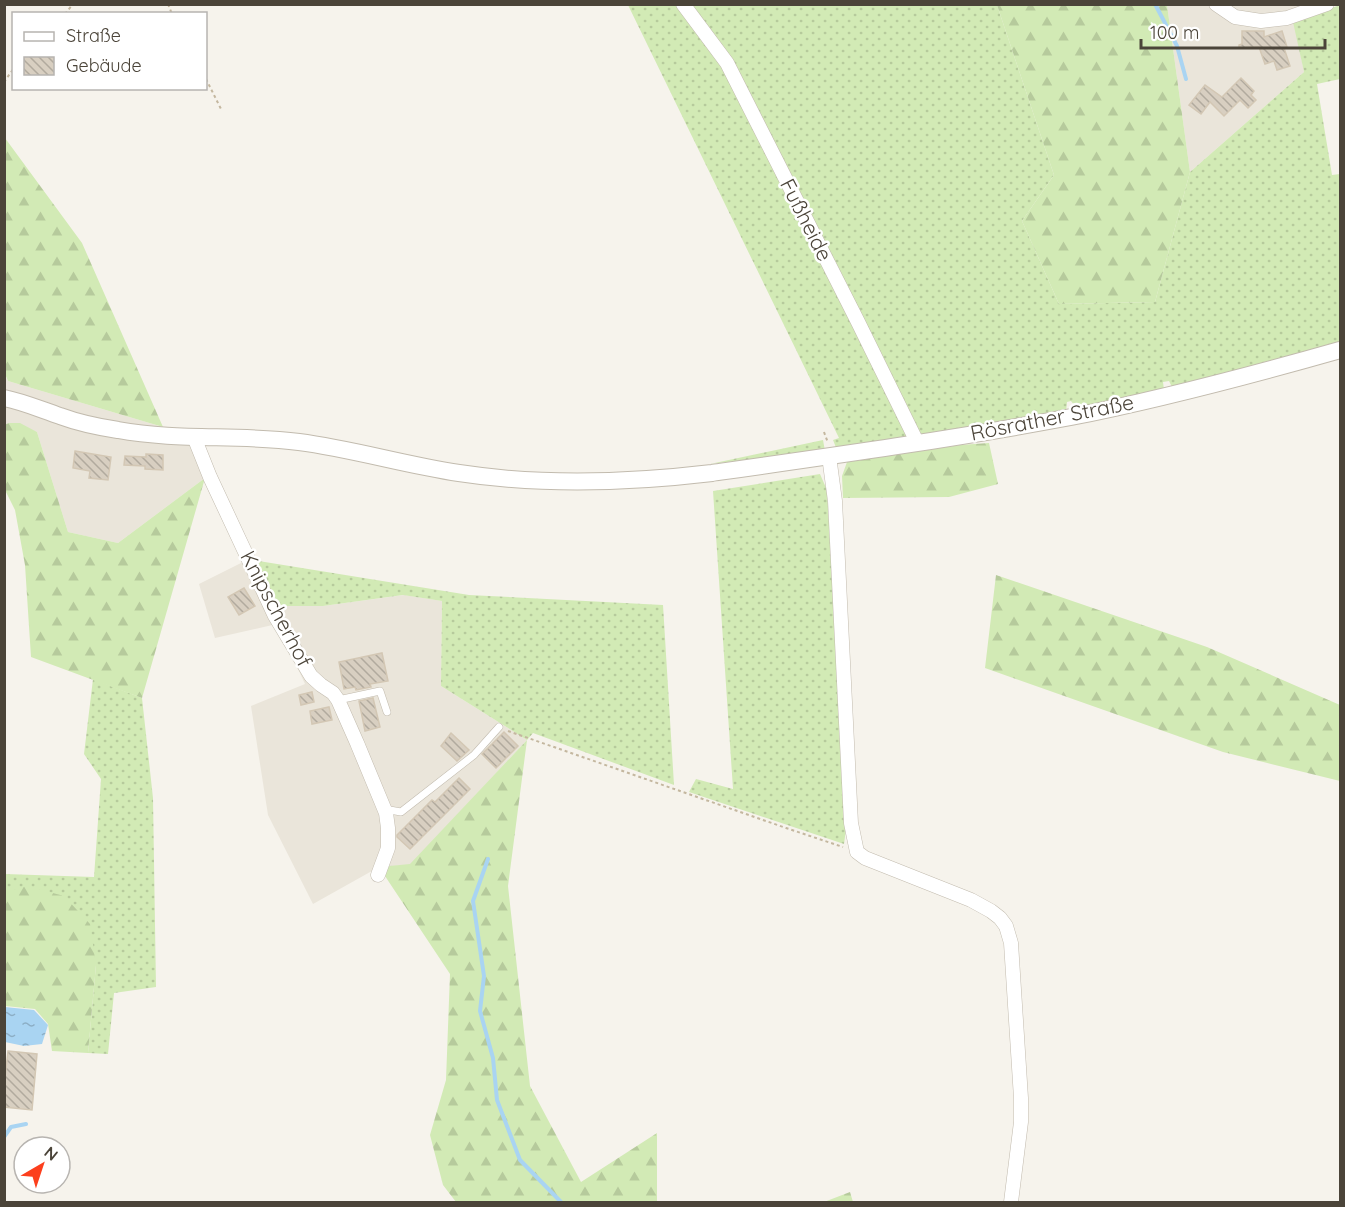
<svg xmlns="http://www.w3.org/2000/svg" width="1345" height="1207" viewBox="0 0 1345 1207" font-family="Quicksand,sans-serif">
<defs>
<pattern id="grass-dots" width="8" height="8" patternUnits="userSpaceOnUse" patternTransform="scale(1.5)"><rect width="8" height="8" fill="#d2eab5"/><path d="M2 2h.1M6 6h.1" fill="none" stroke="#b6ca9c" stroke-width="1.8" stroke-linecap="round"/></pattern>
<pattern id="forest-firs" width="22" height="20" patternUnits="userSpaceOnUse" patternTransform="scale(1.5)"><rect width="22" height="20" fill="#d2eab5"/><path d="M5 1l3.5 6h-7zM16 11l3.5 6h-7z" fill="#b6ca9c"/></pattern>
<pattern id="water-ripples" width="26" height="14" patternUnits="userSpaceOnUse" patternTransform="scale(1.5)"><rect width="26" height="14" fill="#a9d4f2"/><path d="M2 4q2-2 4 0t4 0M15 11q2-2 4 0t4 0" fill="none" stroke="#8caec5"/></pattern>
<pattern id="building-back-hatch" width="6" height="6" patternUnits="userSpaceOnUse" patternTransform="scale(1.5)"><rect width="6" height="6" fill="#d8cfc1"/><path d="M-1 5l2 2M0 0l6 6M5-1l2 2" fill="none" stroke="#b1aa9e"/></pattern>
</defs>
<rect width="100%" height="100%" fill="#f6f3ec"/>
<path fill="#eae5da" d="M1167 5H1210L1232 21 1233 5H1322L1294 22 1304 72 1190 172Z
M4 374 8 381 163 427 192 447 205 478 118 543 68 532 37 432 9 423 5 425Z
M243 562 275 606H323L404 595 442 601 441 686 527 740 410 865 379 867 313 904 268 815 251 706 305 684 277 624 215 638 199 584Z"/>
<path fill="url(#grass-dots)" d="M628 5H676L711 46 755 124 910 437 837 450 833 440 839 438Z
M686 5H997L1054 175 1022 221 1059 304 1155 302 1190 172 1304 72 1293 22 1340 5V79L1317 84 1332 175 1340 174V343L1172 387 1169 381 1163 382 1164 390 1077 409 1071 401 1067 402 1066 412 922 434 912 426 730 61Z
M823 440 825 451 710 464Z
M820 474 827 490 847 822 844 844 689 792 696 779 733 789 713 491Z
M253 560 469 595 663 605 674 785 533 733 527 740 441 686 442 601 403 595 323 606H275Z
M93 679 142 698 153 798 156 987 114 993 108 1054 88 1053 96 965 5 892V874L94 877 101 779 84 754Z"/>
<path fill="url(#forest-firs)" d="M997 5H1167L1190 172 1155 302 1059 304 1022 221 1054 175Z
M5 138 82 243 163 427 8 381 5 374Z
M9 423H20L37 432 68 532 118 543 205 478 142 698 31 657 25 565 15 510 5 490 4 425Z
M989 443 998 484 949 497 843 498 842 476 847 462 960 445Z
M996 575 1207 647 1340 705V781L1223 752 985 668Z
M527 740 508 886 530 1086 581 1182 657 1133V1202H456L443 1185 430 1135 446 1080 450 974 379 867 410 864Z
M27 886 64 896 90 924 96 965 88 1053 52 1051 48 1024 35 1009 5 1006V892Z
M850 1192 853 1202H824Z"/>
<path fill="url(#water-ripples)" d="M5 1007 34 1010 48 1025 42 1044 24 1046 5 1042Z"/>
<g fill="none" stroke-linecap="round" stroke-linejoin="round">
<path stroke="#a9d4f2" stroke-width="4" d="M1155 4 1177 46 1186 79
M488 859 473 901 484 976 480 1011 493 1058 497 1100 520 1160 561 1202
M4 1137 11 1127 26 1124"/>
</g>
<path fill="url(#building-back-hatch)" stroke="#d3c7b4" stroke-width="1.5" d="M1242 31H1264V37L1282 31 1287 47 1284 48 1290 66 1277 70 1274 61 1265 64 1259 47 1239 48V45L1242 44Z
M1241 78 1254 91 1251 95 1256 100 1248 108 1240 100 1224 116 1210 102 1201 114 1189 105 1205 85 1222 97Z
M75 451 111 457 108 480 89 478 90 471 73 468Z
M146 454 163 455V470L145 469V466L124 465 125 456 146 457Z
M244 588 255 606 239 615 228 597Z
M382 653 388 681 370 684 371 687 356 690 355 687 344 689 339 662Z
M312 692 314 702 301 705 299 695Z
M373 698 380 727 365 731 359 701Z
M329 707 332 720 312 724 310 711Z
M504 732 518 746 496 768 482 754Z
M451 733 469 750 457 761 441 746Z
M459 778 470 789 410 849 397 837V835L432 800 435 802Z
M8 1051 37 1054 32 1110 4 1107V1086Z"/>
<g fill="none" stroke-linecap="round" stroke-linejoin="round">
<defs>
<path id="service" d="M338 700 380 691 387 712
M384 809 401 812 474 755 499 727"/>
<path id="minor" d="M683 4 727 63 858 322 917 442
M1216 4 1235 17 1261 21 1287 18 1327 4
M194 437 210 477 275 616 311 676 321 685 333 693 338 700 357 743 386 813 388 828V848L378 875
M829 456 835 501 851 823 857 852 865 858 971 900 991 911 1000 918 1006 926 1011 943 1021 1098V1122L1011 1202"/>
<path id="tertiary" d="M4 398C24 402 42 410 60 416 79 423 98 427 118 430 178 441 239 434 299 442 353 449 405 465 459 473 543 486 628 483 712 473 832 456 953 439 1071 417 1162 399 1252 375 1340 350"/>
</defs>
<use href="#service" stroke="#c2bbae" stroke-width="8"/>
<use href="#minor" stroke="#c2bbae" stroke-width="15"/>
<use href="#tertiary" stroke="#c2bbae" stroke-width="18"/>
<path stroke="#c4b79f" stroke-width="2" stroke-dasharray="3 3" stroke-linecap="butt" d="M168 4 172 14
M65 14 73 4
M206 79 222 111
M4 82 14 68
M824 432 828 443
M508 731 786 828 843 847"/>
<use href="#service" stroke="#fff" stroke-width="7"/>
<use href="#minor" stroke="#fff" stroke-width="14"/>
<use href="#tertiary" stroke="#fff" stroke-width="16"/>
</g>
<g text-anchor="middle" stroke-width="5" stroke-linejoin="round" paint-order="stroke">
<g font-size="21" fill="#4b4439" stroke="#fff">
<text transform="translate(806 220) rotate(63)" y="7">Fußheide</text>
<text transform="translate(1052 418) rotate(-11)" y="7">Rösrather Straße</text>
<text transform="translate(276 609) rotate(62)" y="7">Knipscherhof</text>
</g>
</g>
<rect width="1345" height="1207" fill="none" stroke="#4b4439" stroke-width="12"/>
<rect x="12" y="12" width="195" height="78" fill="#ffffff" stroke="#b7b4b0" stroke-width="1.5"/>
<rect x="24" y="32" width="30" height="9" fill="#ffffff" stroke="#b7b4b0" stroke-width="1.5"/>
<text x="66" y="42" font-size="18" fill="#4b4439">Straße</text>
<rect x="24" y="57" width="30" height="18" fill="url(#building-back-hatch)" stroke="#b7b4b0" stroke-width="1.5"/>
<text x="66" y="72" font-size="18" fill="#4b4439">Gebäude</text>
<g transform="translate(42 1165) rotate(39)"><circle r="28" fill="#ffffff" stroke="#b7b4b0" stroke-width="1.5"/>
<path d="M0-4.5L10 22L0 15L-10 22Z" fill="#fc3f1d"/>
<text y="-9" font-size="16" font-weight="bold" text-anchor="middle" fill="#4b4439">N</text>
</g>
<path d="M1141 39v9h184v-9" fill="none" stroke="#4b4439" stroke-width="3"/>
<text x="1150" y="39" font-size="18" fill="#4b4439" stroke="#ffffff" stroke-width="4.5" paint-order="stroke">100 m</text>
</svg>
